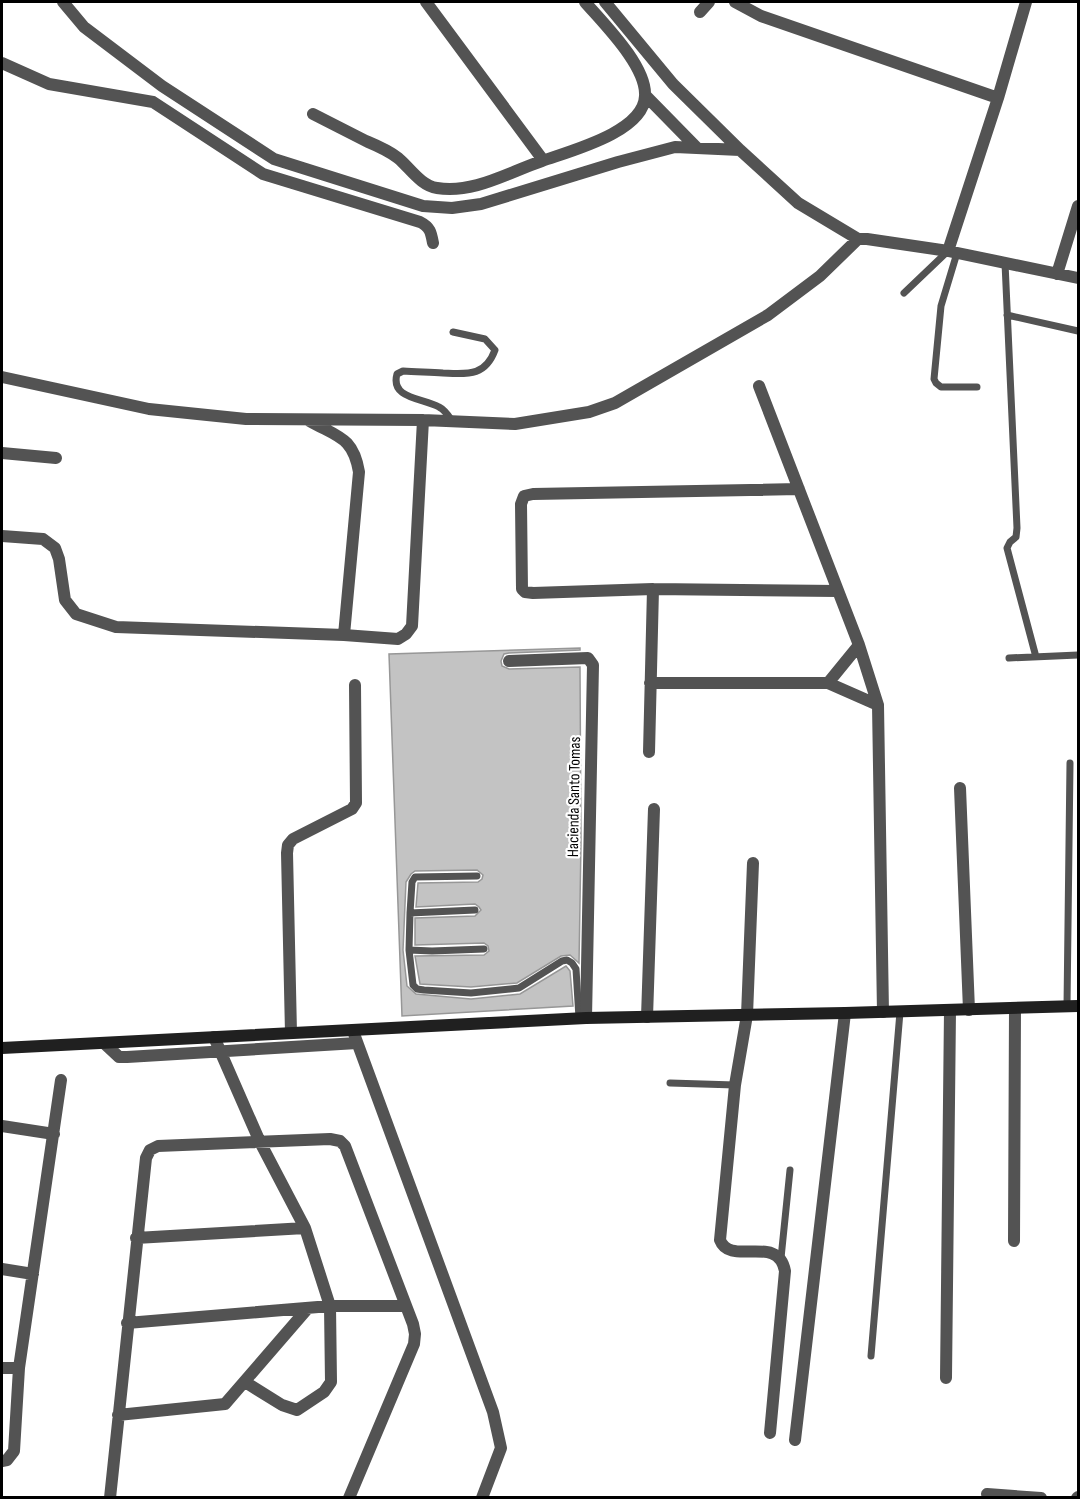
<svg xmlns="http://www.w3.org/2000/svg" width="1080" height="1499" viewBox="0 0 1080 1499" font-family="'Sofia Sans Condensed',sans-serif">
<rect width="100%" height="100%" fill="#fff"/>
<path fill="#c3c3c3" stroke="#979797" stroke-width="1.5" d="M580 648V650L509 653 504 654 501 661 502 666 509 669 580 667 581 843 579 963 570 955 561 956 517 983 471 987 420 984 415 956 484 955 489 951 488 946 484 943 415 945V918L475 916 481 910 479 907 475 904 416 907 418 883 478 882 482 879 483 875 477 870 415 871 411 874 406 882 403 950 407 986 416 994 471 999 520 994 566 966 570 971 573 1006 402 1016 389 654Z"/>
<g fill="none" stroke-linecap="round" stroke-linejoin="round">
<path stroke="#535353" stroke-width="7" d="M957 253 941 306 934 379 936 383 941 387H977
M1005 263 1017 528 1016 537 1010 542 1007 548 1036 657
M904 293 947 252
M1007 315 1078 331
M452 421C448 415 445 410 439 407 423 398 390 399 397 374L403 371C416 372 429 372 443 373 467 374 485 377 495 350L485 339 453 332
M1009 658 1078 655
M410 913 412 882 415 877 477 876
M484 949 432 951 409 950 413 985 417 989 424 990 471 993 519 988 562 961 567 960 572 963 576 969 579 1018
M409 950 410 913 475 910
M1067 1006 1070 763
M670 1083 735 1085
M781 1258 790 1170
M871 1356 900 1012"/>
<path stroke="#535353" stroke-width="12" d="M63 2 84 27 162 86 274 159 423 206 452 208 481 204 618 162 675 147 740 150 798 203 858 239H867L948 251 1078 278
M426 2 543 160
M605 2 673 84 740 150
M735 2 761 16 998 98
M700 12 709 2
M2 63 49 84 153 102 263 174 420 222C430 227 431 232 433 243
M646 96 697 148
M313 114C331 123 348 132 366 141 378 146 388 150 398 158 410 168 421 186 437 188 474 194 509 172 542 161 570 151 644 132 645 96 647 66 603 23 585 2
M948 251 998 98 1026 2
M1057 274 1078 206
M2 377 149 409 246 419 423 420 515 424 589 412 615 403 768 315 820 276 858 239
M759 386 859 645 878 705 883 1012
M308 420C337 437 353 436 359 472L344 635
M2 453 56 458
M799 489 533 494 524 496 521 504 522 589 525 592 533 593 653 589 838 591
M2 536 43 539 55 548 59 559 65 600 76 614 116 627 344 635 398 639 406 634 412 626 423 420
M509 661 588 658 593 665 586 1018
M650 683H828L878 705
M828 683 859 645
M649 752 653 589
M960 788 969 1010
M753 863 747 1015 735 1085 720 1240C730 1267 778 1233 785 1271L770 1433
M647 1017 654 809
M353 1031 493 1412 501 1448 482 1498
M291 1033 287 853 288 845 293 839 352 809 356 803 355 685
M104 1043 119 1057H127L357 1043
M2 1126 54 1134
M136 1238 305 1228 260 1142 214 1037
M1014 1241 1015 1008
M2 1269 33 1274
M127 1323 330 1306H406
M2 1368H19
M946 1378 950 1010
M245 1382 282 1405 297 1410 324 1392 331 1382 330 1306 305 1228
M118 1415 225 1404 308 1308
M795 1440 845 1013
M2 1461 7 1460 14 1451 19 1368 61 1080
M987 1494 1041 1498
M110 1498 146 1158 150 1150 158 1146 330 1139 340 1141 345 1146 413 1324 415 1334 414 1344 349 1498
M1077 1498 1078 1497"/>
<path stroke="#202020" stroke-width="12" d="M2 1048 586 1018 845 1013 1078 1006"/>
</g>
<g text-anchor="middle" stroke-width="4.5" stroke-linejoin="round" paint-order="stroke">
<g font-size="16" fill="#000" stroke="#fff">
<text transform="translate(573 797) rotate(-89)" y="6">Hacienda Santo Tomas</text>
</g>
</g>
<rect width="1080" height="1499" fill="none" stroke="#000000" stroke-width="6"/>
</svg>
